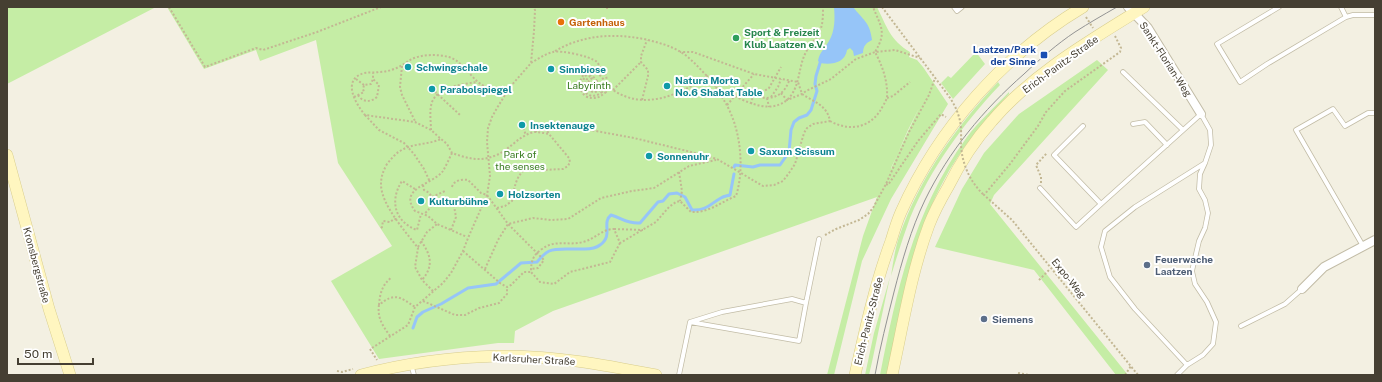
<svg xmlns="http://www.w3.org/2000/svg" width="1382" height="382" viewBox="0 0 1382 382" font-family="'Public Sans',sans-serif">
<rect width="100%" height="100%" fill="#f3f0e2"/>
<path fill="#c5eda5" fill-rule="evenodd" d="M7 7H156L7 84Z
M167 7H877C887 27 890 40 910 52L909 57 917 60 923 67 948 104 891 199 862 261 834 375H827L863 236 877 197 553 311 515 331 514 343H498L379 359 331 281 392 246 338 163 316 40 260 61 256 50 204 69ZM919 108 891 168V169L908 130Z
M976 52 985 64 953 99 941 83 948 76 951 78Z
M1097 60 1108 70 994 195 990 204 1128 375H1116L1034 270 935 247 962 189 984 153 1019 114Z
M998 82 1000 85C963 124 931 168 910 218 903 237 897 256 891 276 893 263 895 249 899 237 920 177 955 128 998 82Z
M1009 92V94C984 121 960 149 943 182 937 193 932 204 927 216L887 375H880C897 288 914 210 967 137 979 121 995 107 1009 92Z
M890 277 872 362 869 375H865L874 333Z"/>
<path fill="#96c5f8" d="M834 7H853C863 20 870 22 872 40 866 43 863 46 863 53L854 56 853 51 850 48 847 50C845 63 832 65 820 63L818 61C819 53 825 48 829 41 835 31 835 19 834 7Z"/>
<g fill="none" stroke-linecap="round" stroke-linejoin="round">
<path stroke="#96c5f8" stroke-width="3" d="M734 167 735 165 753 167 760 165H780L789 152 791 130 794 122 799 118 807 115 811 110 817 91 815 84 816 76 820 63
M413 328 417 317 423 312 441 304 468 288 496 284 521 263 537 262C547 250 550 249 566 249 572 249 578 249 585 249 589 249 596 248 600 245 614 235 601 223 611 215 622 218 627 224 640 223L658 202 663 201 669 194 677 193 685 197 692 210C706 211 710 204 721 198 724 196 727 196 730 195L734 174"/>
<defs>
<path id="service" d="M954 7 957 11 962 7
M1279 7 1217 44 1240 82 1267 64 1346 17 1353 15H1375
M1341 7 1346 17
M1123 72 1183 130
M1133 124 1145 122 1167 145
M1083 126 1054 155 1101 204 1201 114 1210 130 1211 145 1205 163 1135 207 1105 231 1101 247 1110 277 1135 309 1187 365 1203 355 1213 344 1216 322 1207 302 1195 284 1192 271 1199 241 1205 228 1208 213 1205 200 1199 189 1200 174 1205 163
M1040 188 1076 227 1101 204
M1363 246 1296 130 1333 109 1345 126 1368 113H1375
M792 299 806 303 799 341 690 322 722 312Z
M806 303 819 239
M1241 326 1285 304 1302 289
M411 364 414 375
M679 375 690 322
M1177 375 1187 365"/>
<path id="minor" d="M1128 7 1148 28 1201 114
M1302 289 1324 267 1375 240"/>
<path id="secondary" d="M7 155 49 309 70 375
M361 375C406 363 453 357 499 356 552 355 605 365 656 375
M855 375C865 330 875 284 891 241 894 231 897 221 901 212 938 129 1004 54 1083 7
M892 375C903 325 911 273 929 225 934 212 941 199 948 187 960 163 974 141 992 121 1033 73 1091 40 1144 7"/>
</defs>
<use href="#service" stroke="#c2bca6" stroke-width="5.5"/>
<use href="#minor" stroke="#c2bca6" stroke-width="10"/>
<use href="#secondary" stroke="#d8cd8c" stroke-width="12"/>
<path stroke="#c3b793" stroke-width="2" stroke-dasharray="2 2" stroke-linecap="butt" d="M169 7 205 67 256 48 263 50 317 32 381 7
M882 7 942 87
M607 9V7
M1086 17 1093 28
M1115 36 1121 48 1120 52 1065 91 1046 112 1038 126 1010 164 984 195 1012 220 1138 375
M555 51C583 35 613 33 644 39 656 42 669 45 679 51 690 57 698 67 707 76
M531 63C538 59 545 54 553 52 561 50 590 56 597 62 599 65 602 69 604 72 608 78 606 85 613 90 644 111 680 95 707 76 710 79 713 85 717 87 721 90 726 92 730 94 747 102 771 115 788 99 800 87 798 69 805 54 809 45 818 38 821 28 823 22 823 14 823 7
M402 66 400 87 402 95 415 121
M356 79 364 85
M594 84 597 81 589 72C574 85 588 104 602 92L600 90C590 97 579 84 590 76L592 78 589 81 588 84 592 89 600 85 606 92C599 98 594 100 585 96 575 85 581 76 590 68L594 69 607 83
M432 89 460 115
M613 90 641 62
M740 90C758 99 780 105 789 81
M781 93 787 100 802 94 806 91 831 79 856 59 875 52 895 50 920 58
M358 95C363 103 371 102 377 97L379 85 373 79V73
M354 97 364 92 363 89 364 85 371 84 373 79
M755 97 769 88 781 67
M771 97 778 87 781 79
M767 98 769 107
M887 98 893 96 910 82
M642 100 648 76V70L641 62V56L647 40
M751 104 753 96
M727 105 754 74
M365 115 379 130 404 143 414 154 424 169 430 182
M830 121C848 131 868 129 880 111 882 107 886 102 887 97 888 81 882 65 875 52 887 32 881 27 873 7
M545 127 563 125 634 138 691 152 717 159 763 186 774 185 783 181 789 173 795 164 804 133 807 128 813 124 830 121C827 105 814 102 802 94L798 82 754 74 693 52H680
M523 128 526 135
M431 130C431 122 429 111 432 102 439 86 461 85 476 82
M535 132 545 127 549 134
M452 153C449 159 446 166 443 171 432 185 398 188 415 211L428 216 437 224 467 237
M679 172 682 191 680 201
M1041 183V177L1036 165 1047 153
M886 184 888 185 918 141 941 114 946 117
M423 185 424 190C437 196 433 207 424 214
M452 187C454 180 462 179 468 180L481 193 487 195 508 224 544 260 538 268 531 269
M415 189 402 181C389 201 395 222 417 230L421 214
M432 197 445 191
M497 208 505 206 512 201C514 190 515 179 523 171L563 169 568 166 570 162 569 158 549 134C544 133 539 132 534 132 519 135 509 151 494 156 480 162 466 158 452 153L447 144 441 139 431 130 415 122 365 115C356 104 341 80 364 73 369 72 374 73 379 72 384 72 389 71 394 69 400 67 405 63 410 60 421 54 437 54 449 57 468 63 473 88 495 89 500 89 505 87 510 87
M381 228 382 227 383 221 390 222 394 219H397
M614 229 643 230
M451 230 456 217 454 206
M825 235 836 229 859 220 868 214 873 208 886 184 909 132 929 95 935 78
M421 241C431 255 434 266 422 280
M620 243 610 262 570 272 554 284 540 282 531 272C531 261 533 255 542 249 555 239 569 246 583 242 595 239 602 229 614 229L620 243 656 222 669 207 676 202 680 201 691 212C709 213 721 202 736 196 744 171 741 137 731 114 727 104 721 96 716 87
M418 247 427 232 437 224
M463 251 500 283 507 287 511 285 524 272H531
M485 269 498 240 508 224 533 218 551 220 568 219 601 198 632 191 654 188 689 166 716 160
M1039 280 1050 269
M433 291 422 280 415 267 418 248C406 232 381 205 381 184 381 177 383 171 387 164 391 159 395 154 400 151 412 143 428 145 441 139
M423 301 455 315H465L479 308 499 303 507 294V287
M379 305C380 293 382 285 392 277
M390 336C383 326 377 318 379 305 395 292 400 297 415 307
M372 348 408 325 415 307 443 283 451 273 463 251 468 238 487 195 490 176 487 142 488 128 492 117 497 108 510 87 531 63 534 31 535 10 533 7
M370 349 377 360
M337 371 342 372 353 369
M1018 373 1029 375
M1125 375 1131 366"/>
<use href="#service" stroke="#fff" stroke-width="4"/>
<use href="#minor" stroke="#fff" stroke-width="8"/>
<use href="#secondary" stroke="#fff6c0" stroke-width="11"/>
<path stroke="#939393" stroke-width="1" d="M875 375C880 347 887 320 894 292 902 261 911 229 925 200 949 151 983 110 1024 74 1040 59 1057 44 1075 32 1089 23 1103 15 1117 7"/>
<path stroke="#c3b793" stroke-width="2" stroke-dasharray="2 2" stroke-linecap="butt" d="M942 87C948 95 955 104 958 114 962 124 961 135 961 145 962 164 970 182 984 195"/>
</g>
<circle fill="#e8710a" stroke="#fff" stroke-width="1.5" cx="561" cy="22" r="4"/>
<circle fill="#2e9e5b" stroke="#fff" stroke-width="1.5" cx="736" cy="38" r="4"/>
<rect fill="#1a4fb4" stroke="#fff" stroke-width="1.5" x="1040" y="51" width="8" height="8" rx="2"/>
<g fill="#0f9aa8" stroke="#fff" stroke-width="1.5">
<circle cx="408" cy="67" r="4"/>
<circle cx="551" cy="69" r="4"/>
<circle cx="667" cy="86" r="4"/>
<circle cx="432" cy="89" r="4"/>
<circle cx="522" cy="125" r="4"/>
<circle cx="751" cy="151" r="4"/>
<circle cx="649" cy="156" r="4"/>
<circle cx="500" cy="194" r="4"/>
<circle cx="421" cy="201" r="4"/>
</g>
<g fill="#5c6f8a" stroke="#fff" stroke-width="1.5">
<circle cx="1147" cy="265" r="4"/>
<circle cx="984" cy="319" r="4"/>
</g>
<g text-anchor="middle" stroke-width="4" stroke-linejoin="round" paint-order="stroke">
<g font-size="10" font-weight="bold" fill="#c56008" stroke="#fff" text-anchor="start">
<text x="569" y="26">Gartenhaus</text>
</g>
<g font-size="10" font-weight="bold" fill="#27864d" stroke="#fff" text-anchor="start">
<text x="744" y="36">Sport &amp; Freizeit<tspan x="744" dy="12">Klub Laatzen e.V.</tspan></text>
</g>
<g font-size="10" font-weight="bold" fill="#164399" stroke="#fff" text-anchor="end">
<text x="1036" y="53">Laatzen/Park<tspan x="1036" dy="12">der Sinne</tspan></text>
</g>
<g font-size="10" fill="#453f32" stroke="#fff">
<text transform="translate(1166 59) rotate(57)" y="4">Sankt-Florian-Weg</text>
<text transform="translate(1060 64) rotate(-36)" y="4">Erich-Panitz-Straße</text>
<text transform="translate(37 265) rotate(75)" y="4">Kronsbergstraße</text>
<text transform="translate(1069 278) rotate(51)" y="4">Expo-Weg</text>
<text transform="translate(868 321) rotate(-76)" y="4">Erich-Panitz-Straße</text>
<text transform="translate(534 359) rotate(3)" y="4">Karlsruher Straße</text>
</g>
<g font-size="10" font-weight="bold" fill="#0d838f" stroke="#fff" text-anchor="start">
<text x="416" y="71">Schwingschale</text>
<text x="559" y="73">Sinnbiose</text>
<text x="675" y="84">Natura Morta<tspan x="675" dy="12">No.6 Shabat Table</tspan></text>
<text x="440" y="93">Parabolspiegel</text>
<text x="530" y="129">Insektenauge</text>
<text x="759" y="155">Saxum Scissum</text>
<text x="657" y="160">Sonnenuhr</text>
<text x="508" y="198">Holzsorten</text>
<text x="429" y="205">Kulturbühne</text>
</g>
<g font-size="10" fill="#397c20" stroke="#fff">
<text x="589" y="89">Labyrinth</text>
<text x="520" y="158">Park of<tspan x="520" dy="12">the senses</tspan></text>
</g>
<g font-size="10" font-weight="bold" fill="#4e5e75" stroke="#fff" text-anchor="start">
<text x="1155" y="263">Feuerwache<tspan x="1155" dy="12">Laatzen</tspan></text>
<text x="992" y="323">Siemens</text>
</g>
</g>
<rect width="1382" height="382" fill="none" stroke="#453f32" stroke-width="16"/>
<path d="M18 358v6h75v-6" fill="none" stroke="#453f32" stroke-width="2"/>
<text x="24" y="358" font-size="12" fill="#453f32" stroke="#ffffff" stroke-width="3" paint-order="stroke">50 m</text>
</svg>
